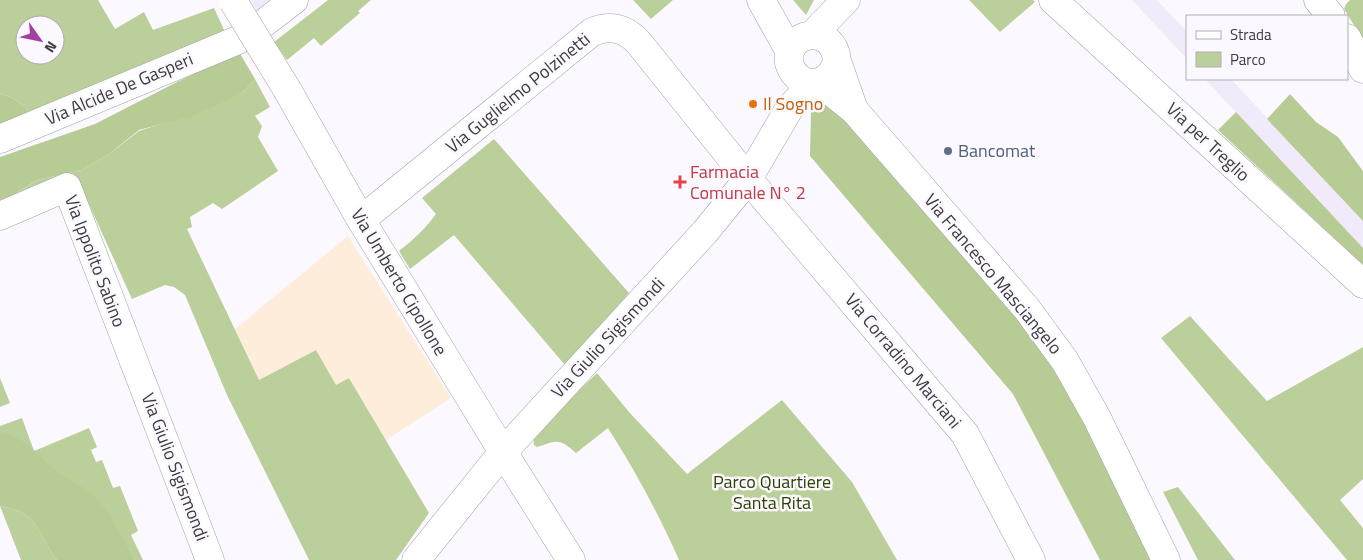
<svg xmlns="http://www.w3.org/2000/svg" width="1363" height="560" viewBox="0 0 1363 560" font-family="'Titillium Web',sans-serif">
<rect width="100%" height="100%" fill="#fbf9ff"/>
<path fill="#f0eafa" d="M251 0H280L260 15Z
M1132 0H1157L1187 32V59Z
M1205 79H1231L1363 221V248Z"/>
<path fill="#ffeddc" d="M348 236 451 398 386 440 349 378 336 385 316 350 259 380 235 329Z"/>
<path fill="#bbcf9b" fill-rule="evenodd" d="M0 0H98L115 29 144 12 153 30 214 8 225 32 36 119C27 108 15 96 0 94ZM25 25H55V55H25Z
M328 0H371L358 11 360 13 321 46 314 38 287 60 274 42Z
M633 0H673L651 19Z
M793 0H814L806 15Z
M969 0H1033L1035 2 1000 32Z
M1350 0H1363V40L1344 9 1346 4Z
M255 79 270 107 255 116 262 126 258 137 278 171 222 209 213 203 190 217 192 227 187 229 259 380 316 350 336 385 349 378 429 513 396 560H309L227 395 185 295 174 287 165 285 132 299 78 180 6 201 37 180 82 170 108 155 139 131 164 123 243 92Z
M494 139 629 293 565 365 454 235 410 269 399 251C413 240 425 229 436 214L422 198Z
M1190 316 1267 401 1363 347V479L1340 500 1363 528V560H1347L1161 338Z
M597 373 629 412 687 474 782 400 852 482 897 560H679C658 513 636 472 608 428L576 453C559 438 558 440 537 447L534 445 533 436 537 431Z
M0 378 10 403 0 407Z
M22 418 34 451 89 428 97 447 91 450 96 462 102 460 113 488 120 486 138 531 131 535 143 560H135L112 520 38 454 0 432V426Z
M1178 487 1235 560H1198L1163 492Z
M0 506C8 508 19 510 26 515 38 523 47 548 57 560H21Z"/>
<path fill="#b6cc94" d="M239 52 255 79 243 92 223 102 192 116 139 130 108 155 82 170 37 180 0 204V157L95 124 179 81Z
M0 94C15 96 27 108 36 119L0 133Z
M1290 94 1316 122 1338 137 1363 171V221L1267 119Z
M824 101 833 105 1031 330 1104 455 1155 560H1100L1013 394 810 156 811 111Z
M1236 112 1363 248V265L1218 130Z
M0 432C20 433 45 461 60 473 70 480 81 485 90 493 109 509 123 538 135 560H57C47 548 38 523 26 515 19 510 8 508 0 506Z"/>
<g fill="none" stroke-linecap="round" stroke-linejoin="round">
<defs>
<path id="minor" d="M761 0 790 52
M1318 0 1331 16
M264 23 294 0
M812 35 846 0
M1347 38 1363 69
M837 61C833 76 820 88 803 81 796 77 791 70 789 63 785 30 834 23 837 61L854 110
M819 82 854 110 1027 309 1065 361 1097 418 1166 560
M288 91 361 220 503 452 571 560
M0 139 238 40
M0 216 67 187 210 560
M361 220 592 32C611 24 626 29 639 43L748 179 965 434 1031 560
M416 560 503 452 705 232 748 179 789 109 813 83"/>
<path id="major" d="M1053 0 1363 284"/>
</defs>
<use href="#minor" stroke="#a4a1a9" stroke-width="29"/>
<use href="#major" stroke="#a4a1a9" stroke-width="29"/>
<use href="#minor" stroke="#fff" stroke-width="28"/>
<use href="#major" stroke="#fff" stroke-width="28"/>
<defs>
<path id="minor-bridge" d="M233 1 288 91"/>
</defs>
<use href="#minor-bridge" stroke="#a4a1a9" stroke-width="29" stroke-linecap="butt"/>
<use href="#minor-bridge" stroke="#fff" stroke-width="28"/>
</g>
<circle fill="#e8710a" stroke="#fbf9ff" stroke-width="2" cx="753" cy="104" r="5"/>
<circle fill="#5c6f8a" stroke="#fbf9ff" stroke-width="2" cx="948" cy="151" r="5"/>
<path fill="#e0444e" stroke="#fbf9ff" stroke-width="2" d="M677.5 174.5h5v5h5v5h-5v5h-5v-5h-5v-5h5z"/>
<g text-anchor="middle" stroke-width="5" stroke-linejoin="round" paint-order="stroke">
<g font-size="18" fill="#3d3b3f" stroke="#fbf9ff">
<text transform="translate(119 89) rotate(-23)" y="6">Via Alcide De Gasperi</text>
<text transform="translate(518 93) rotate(-39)" y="6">Via Guglielmo Polzinetti</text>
<text transform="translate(1208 142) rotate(43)" y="6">Via per Treglio</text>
<text transform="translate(95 261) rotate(69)" y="6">Via Ippolito Sabino</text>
<text transform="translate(993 274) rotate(50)" y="6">Via Francesco Masciangelo</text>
<text transform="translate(399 282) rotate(59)" y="6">Via Umberto Cipollone</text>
<text transform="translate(608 338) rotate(-47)" y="6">Via Giulio Sigismondi</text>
<text transform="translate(903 361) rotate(50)" y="6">Via Corradino Marciani</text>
<text transform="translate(175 467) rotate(69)" y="6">Via Giulio Sigismondi</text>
</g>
<g font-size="18" fill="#c56008" stroke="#fbf9ff" text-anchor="start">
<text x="763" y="110">Il Sogno</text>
</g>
<g font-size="18" fill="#4e5e75" stroke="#fbf9ff" text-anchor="start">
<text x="958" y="157">Bancomat</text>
</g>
<g font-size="18" fill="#be3a42" stroke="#fbf9ff" text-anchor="start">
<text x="690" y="178">Farmacia<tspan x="690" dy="21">Comunale N° 2</tspan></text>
</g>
<g font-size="18" fill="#2e4100" stroke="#fbf9ff">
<text x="772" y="488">Parco Quartiere<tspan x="772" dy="21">Santa Rita</tspan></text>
</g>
</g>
<rect x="1186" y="15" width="162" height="65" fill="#fbf9ff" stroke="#afadb2"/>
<rect x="1196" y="31" width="25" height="8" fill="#ffffff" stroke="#afadb2"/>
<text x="1230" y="40" font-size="15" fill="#3d3b3f">Strada</text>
<rect x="1196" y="52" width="25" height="15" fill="#bbcf9b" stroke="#afadb2"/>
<text x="1230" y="65" font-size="15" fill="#3d3b3f">Parco</text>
<g transform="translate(40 40) rotate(123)"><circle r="24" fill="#fbf9ff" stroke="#afadb2"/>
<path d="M0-4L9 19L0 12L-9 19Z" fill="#a33fa5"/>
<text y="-8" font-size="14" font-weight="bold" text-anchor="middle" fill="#3d3b3f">N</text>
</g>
</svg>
